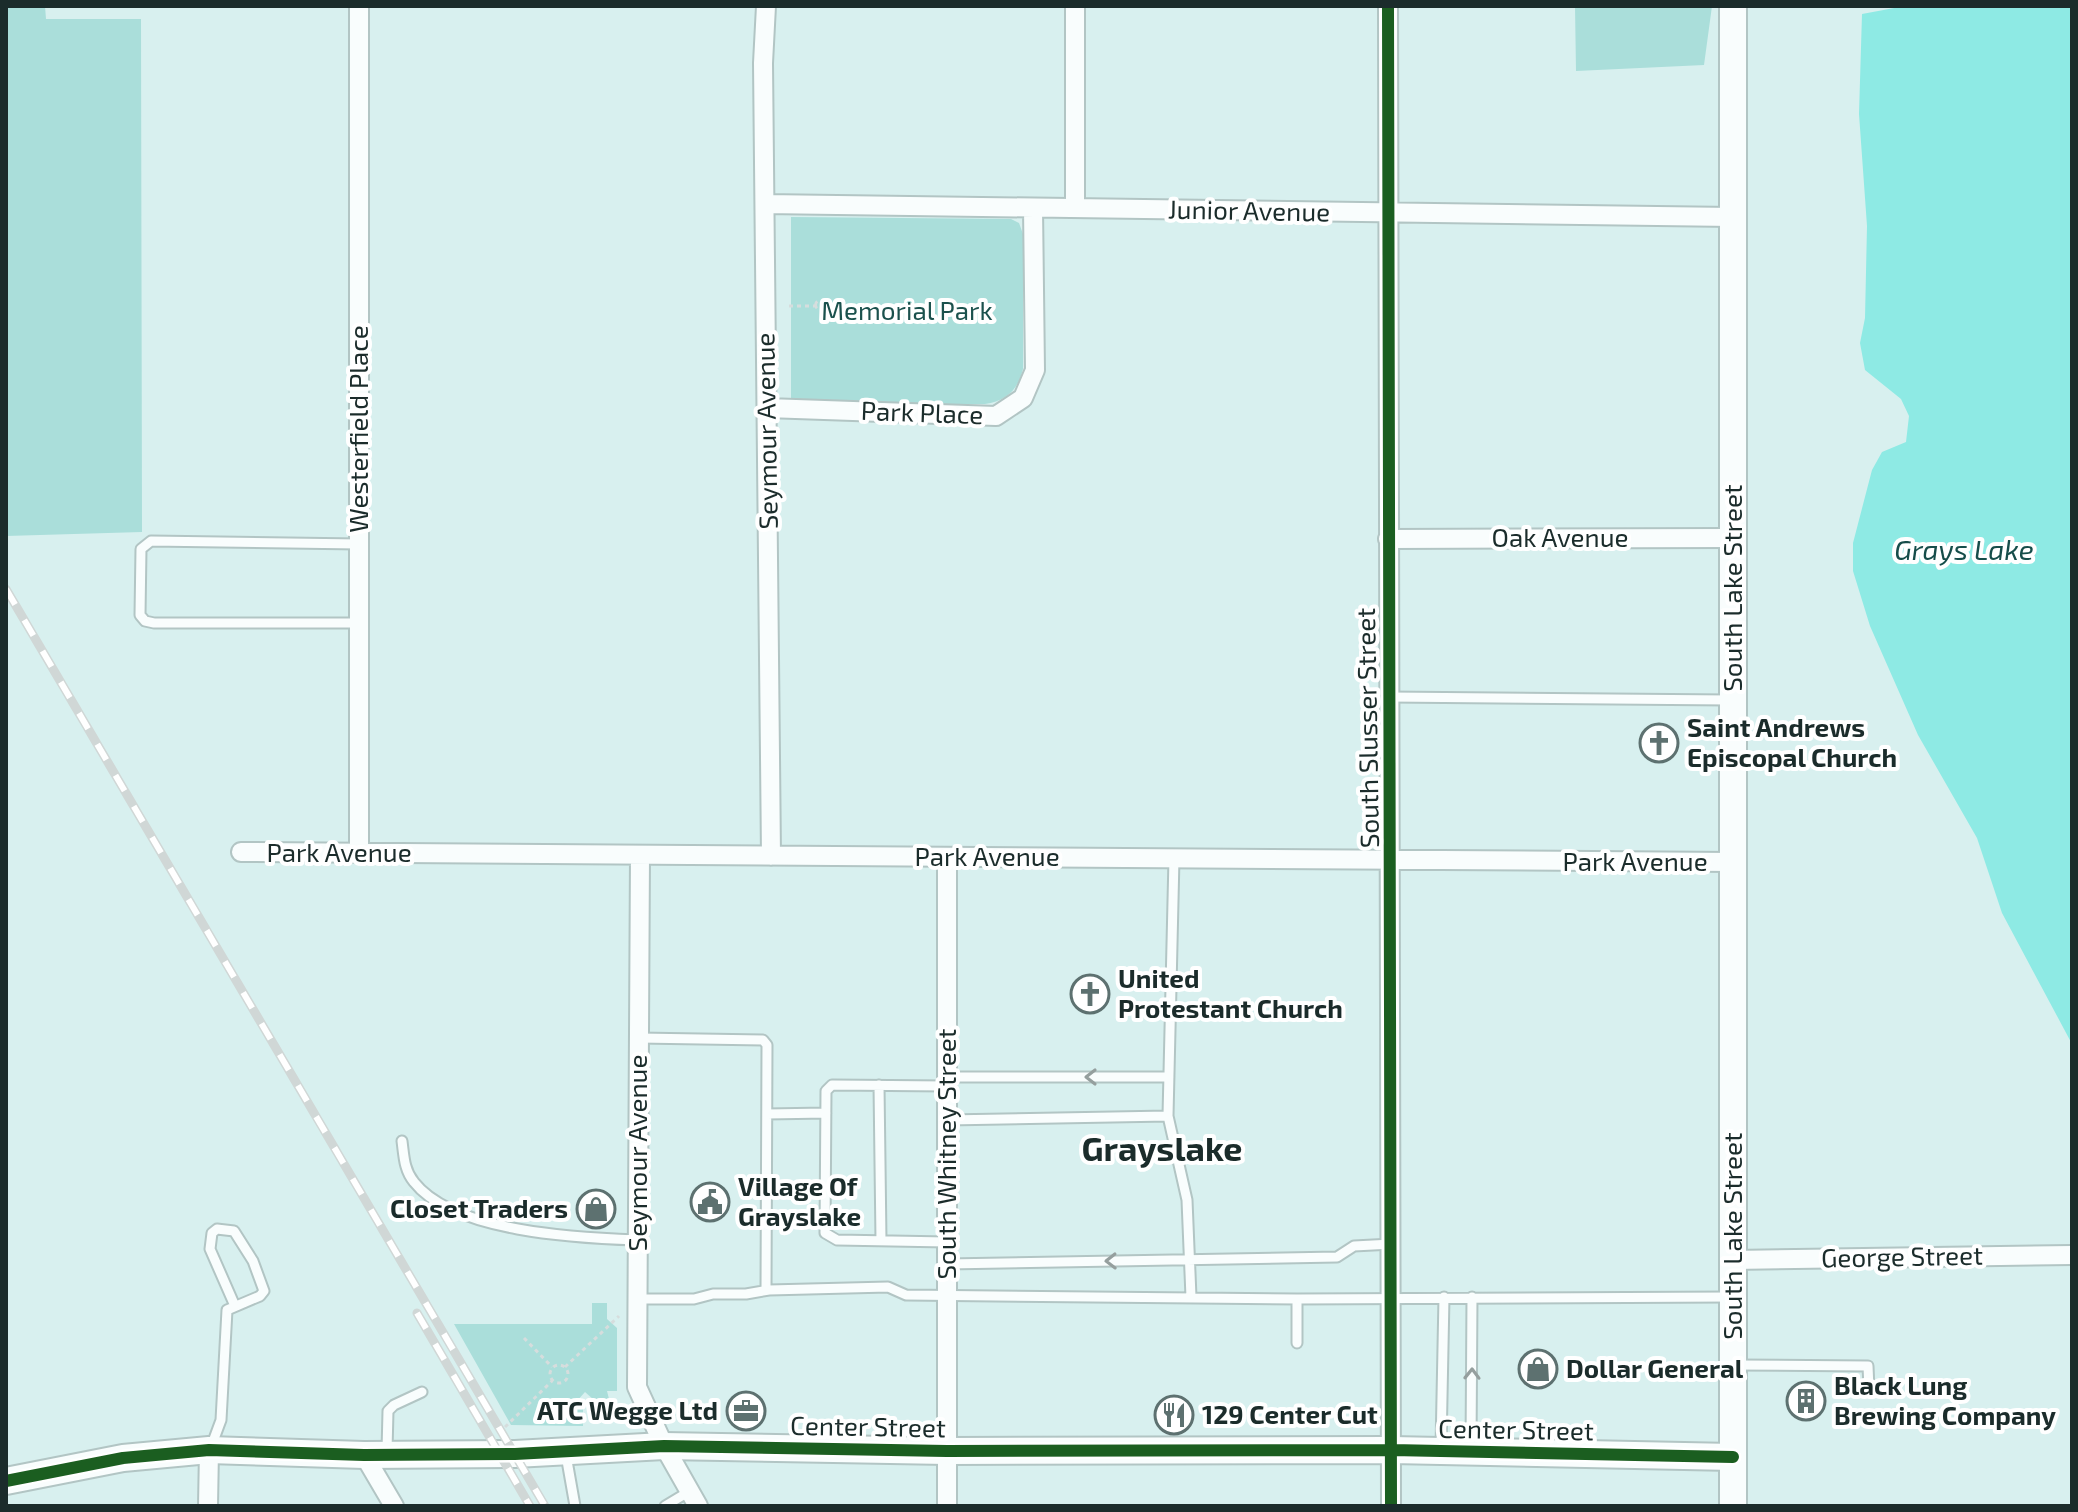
<svg xmlns="http://www.w3.org/2000/svg" width="2078" height="1512" viewBox="0 0 2078 1512" font-family="'Exo 2',sans-serif">
<rect width="100%" height="100%" fill="#d8f0ef"/>
<path fill="#aadeda" d="M6 6H45L46 19H141L142 532 6 536Z
M1575 6H1712L1704 65 1576 71Z
M791 217 1011 219 1019 223 1023 234V369C1018 390 1006 401 985 404H791Z
M592 1303H607V1319L617 1328V1391H607L610 1403 594 1400 585 1392 576 1402 583 1408V1426L511 1425 454 1324H592Z"/>
<path fill="#8eeae4" d="M1905 6H2072V1044L2002 913 1977 838 1918 735 1870 626 1853 571V543L1872 470 1882 452 1906 442 1909 416 1901 399 1865 370 1860 343 1865 318 1867 226 1859 114 1862 14Z"/>
<g fill="none" stroke-linecap="round" stroke-linejoin="round">
<defs>
<path id="lane" d="M359 544 151 541 141 549 140 615 145 621 154 623H359
M1389 697 1729 700
M1174 858 1168 1116 1187 1200 1191 1297
M639 1038 763 1040 767 1045 766 1290
M947 1077H1169
M879 1085 881 1241
M767 1114 826 1113
M947 1120 1168 1116
M402 1141C404 1156 404 1170 414 1182 453 1232 577 1238 637 1240
M947 1242 837 1240 825 1233 826 1091 832 1085 947 1086
M947 1264 1337 1257 1354 1246 1392 1244
M637 1299H694L713 1294H746L769 1290 888 1287 906 1295 1297 1299 1730 1297
M1297 1299V1343
M1736 1365 1868 1366 1869 1389
M211 1447 221 1420 227 1310 260 1296 264 1291 253 1261 234 1231 217 1229 212 1233 210 1249 235 1306
M1441 1447 1444 1297
M1471 1448 1472 1297
M387 1451 388 1411 394 1405 422 1392
M566 1455 575 1506
M665 1506 690 1491"/>
<path id="street" d="M359 6V853
M766 6 763 63 771 856
M1075 6V208
M1388 6 1391 1506
M765 204 1733 217
M767 408 996 416 1023 398 1035 370 1033 208
M1388 539 1733 538
M241 852 1733 862
M640 855 637 1387 664 1446 698 1506
M1733 1260 2072 1255
M364 1455 394 1506
M208 1506 209 1450
M947 1506V857"/>
<path id="secondary" d="M6 1481 123 1458 209 1450 364 1455 515 1454 664 1446 947 1451 1392 1450 1733 1457
M1733 1506V6"/>
</defs>
<use href="#lane" stroke="#b2c5c4" stroke-width="13"/>
<use href="#street" stroke="#b2c5c4" stroke-width="22"/>
<use href="#secondary" stroke="#b2c5c4" stroke-width="30"/>
<path stroke="#d6dddd" stroke-width="3" stroke-dasharray="4 4" stroke-linecap="butt" d="M815.5 305a4.5 4.5 0 1 1 9 0a4.5 4.5 0 1 1-9 0Z
M789 306H815
M524 1338 552 1367
M550 1374a9 9 0 1 1 18 0a9 9 0 1 1-18 0Z
M565 1367 619 1316
M505 1427 552 1381"/>
<use href="#lane" stroke="#f9fdfd" stroke-width="9"/>
<use href="#street" stroke="#f9fdfd" stroke-width="18"/>
<use href="#secondary" stroke="#f9fdfd" stroke-width="26"/>
<defs>
<path id="rail" d="M6 589 545 1506
M417 1313 530 1506"/>
</defs>
<use href="#rail" stroke="#d0d7d6" stroke-width="9"/>
<use href="#rail" stroke="#fff" stroke-width="6" stroke-dasharray="18" stroke-linecap="butt"/>
<defs>
<path id="cycleway" d="M1388 6 1391 1506
M6 1481 123 1458 209 1450 364 1455 515 1454 664 1446 947 1451 1392 1450 1733 1457"/>
</defs>
<use href="#cycleway" stroke="#fff" stroke-width="17"/>
<use href="#cycleway" stroke="#1b5e20" stroke-width="12"/>
</g>
<defs><path id="oneway-chevron" d="M-2-3.5L2.5 0L-2 3.5" fill="none" stroke-width="1.6" stroke-linecap="round" stroke-linejoin="round" transform="scale(2)"/></defs>
<g stroke="#959f9e">
<use href="#oneway-chevron" transform="translate(1091 1077) rotate(180)"/>
<use href="#oneway-chevron" transform="translate(1111 1261) rotate(179)"/>
<use href="#oneway-chevron" transform="translate(1472 1374) rotate(-89)"/>
</g>
<defs>
<symbol id="church-ring" viewBox="-11 -11 22 22"><circle r="9.5" fill="#fff" stroke="#5d7170" stroke-width="1.5"/><path d="M-1.2-6h2.4v3.5h3.3v2.4h-3.3V6h-2.4V-.1h-3.3v-2.4h3.3Z" fill="#5d7170"/></symbol>
<symbol id="civic-ring" viewBox="-11 -11 22 22"><circle r="9.5" fill="#fff" stroke="#5d7170" stroke-width="1.5"/><path d="M-.6-6.5H3V-4.5H.6V-3L4-1V1h2V6H-6V1h2V-1L-.6-3ZM-1.2 2.5V6h2.4V2.5Z" fill="#5d7170"/></symbol>
<symbol id="shop-ring" viewBox="-11 -11 22 22"><circle r="9.5" fill="#fff" stroke="#5d7170" stroke-width="1.5"/><path d="M-5-2.5h2.3a2.7 3.5 0 0 1 5.4 0H5L5.5 6h-11ZM-1.5-2.5h3a1.5 2.3 0 0 0-3 0Z" fill="#5d7170"/></symbol>
<symbol id="building-ring" viewBox="-11 -11 22 22"><circle r="9.5" fill="#fff" stroke="#5d7170" stroke-width="1.5"/><path d="M-4-6H4V6H1V3H-1V6H-4ZM-2.5-4.3h1.7v1.8h-1.7ZM.8-4.3h1.7v1.8H.8ZM-2.5-1h1.7V.8h-1.7ZM.8-1h1.7V.8H.8Z" fill="#5d7170"/></symbol>
<symbol id="office-ring" viewBox="-11 -11 22 22"><circle r="9.5" fill="#fff" stroke="#5d7170" stroke-width="1.5"/><path d="M-6-3h4V-5.5h4V-3h4V5H-6ZM-1-4.5V-3h2v-1.5ZM-6 0V1H6V0Z" fill="#5d7170"/></symbol>
<symbol id="restaurant-ring" viewBox="-11 -11 22 22"><circle r="9.5" fill="#fff" stroke="#5d7170" stroke-width="1.5"/><path d="M-5-6h1v4h1v-4h1v4h1v-4h1v5L-1.5 .5V6h-2V.5L-5-1ZM5-6V6H3V1.5H1.5Q1.5-4 5-6Z" fill="#5d7170"/></symbol>
</defs>
<g fill-rule="evenodd">
<use href="#church-ring" x="1637" y="721" width="44" height="44"/>
<use href="#church-ring" x="1068" y="972" width="44" height="44"/>
<use href="#civic-ring" x="688" y="1180" width="44" height="44"/>
<use href="#shop-ring" x="574" y="1187" width="44" height="44"/>
<use href="#shop-ring" x="1516" y="1347" width="44" height="44"/>
<use href="#building-ring" x="1784" y="1379" width="44" height="44"/>
<use href="#office-ring" x="724" y="1389" width="44" height="44"/>
<use href="#restaurant-ring" x="1152" y="1393" width="44" height="44"/>
</g>
<g text-anchor="middle" stroke-width="8" stroke-linejoin="round" paint-order="stroke">
<g font-size="26" fill="#1b2c2b" stroke="#fff">
<text transform="translate(1249 211) rotate(1)" y="9">Junior Avenue</text>
<text transform="translate(922 413) rotate(2)" y="9">Park Place</text>
<text transform="translate(359 429) rotate(-90)" y="9">Westerfield Place</text>
<text transform="translate(767 431) rotate(-91)" y="9">Seymour Avenue</text>
<text x="1560" y="547">Oak Avenue</text>
<text transform="translate(1733 588) rotate(-90)" y="9">South Lake Street</text>
<text transform="translate(1368 728) rotate(-91)" y="9">South Slusser Street</text>
<text x="339" y="862">Park Avenue</text>
<text x="987" y="866">Park Avenue</text>
<text x="1635" y="871">Park Avenue</text>
<text transform="translate(638 1153) rotate(-90)" y="9">Seymour Avenue</text>
<text transform="translate(947 1154) rotate(-90)" y="9">South Whitney Street</text>
<text transform="translate(1733 1236) rotate(-90)" y="9">South Lake Street</text>
<text transform="translate(1902 1257) rotate(-1)" y="9">George Street</text>
<text transform="translate(868 1427) rotate(1)" y="9">Center Street</text>
<text transform="translate(1516 1430) rotate(1)" y="9">Center Street</text>
</g>
<g font-size="26" fill="#1b514d" stroke="#fff">
<text x="907" y="320">Memorial Park</text>
</g>
<g font-size="26" font-weight="bold" fill="#1b2c2b" stroke="#fff" text-anchor="start">
<text x="1687" y="737">Saint Andrews<tspan x="1687" dy="30">Episcopal Church</tspan></text>
<text x="1118" y="988">United<tspan x="1118" dy="30">Protestant Church</tspan></text>
<text x="738" y="1196">Village Of<tspan x="738" dy="30">Grayslake</tspan></text>
<text x="568" y="1218" text-anchor="end">Closet Traders</text>
<text x="1566" y="1378">Dollar General</text>
<text x="1834" y="1395">Black Lung<tspan x="1834" dy="30">Brewing Company</tspan></text>
<text x="718" y="1420" text-anchor="end">ATC Wegge Ltd</text>
<text x="1202" y="1424">129 Center Cut</text>
</g>
<g font-size="28" font-style="italic" fill="#164d4a" stroke="#fff">
<text x="1964" y="560">Grays Lake</text>
</g>
<g font-size="34" font-weight="bold" fill="#1b2c2b" stroke="#fff">
<text x="1162" y="1161">Grayslake</text>
</g>
</g>
<rect width="2078" height="1512" fill="none" stroke="#1b2c2b" stroke-width="16"/>
</svg>
